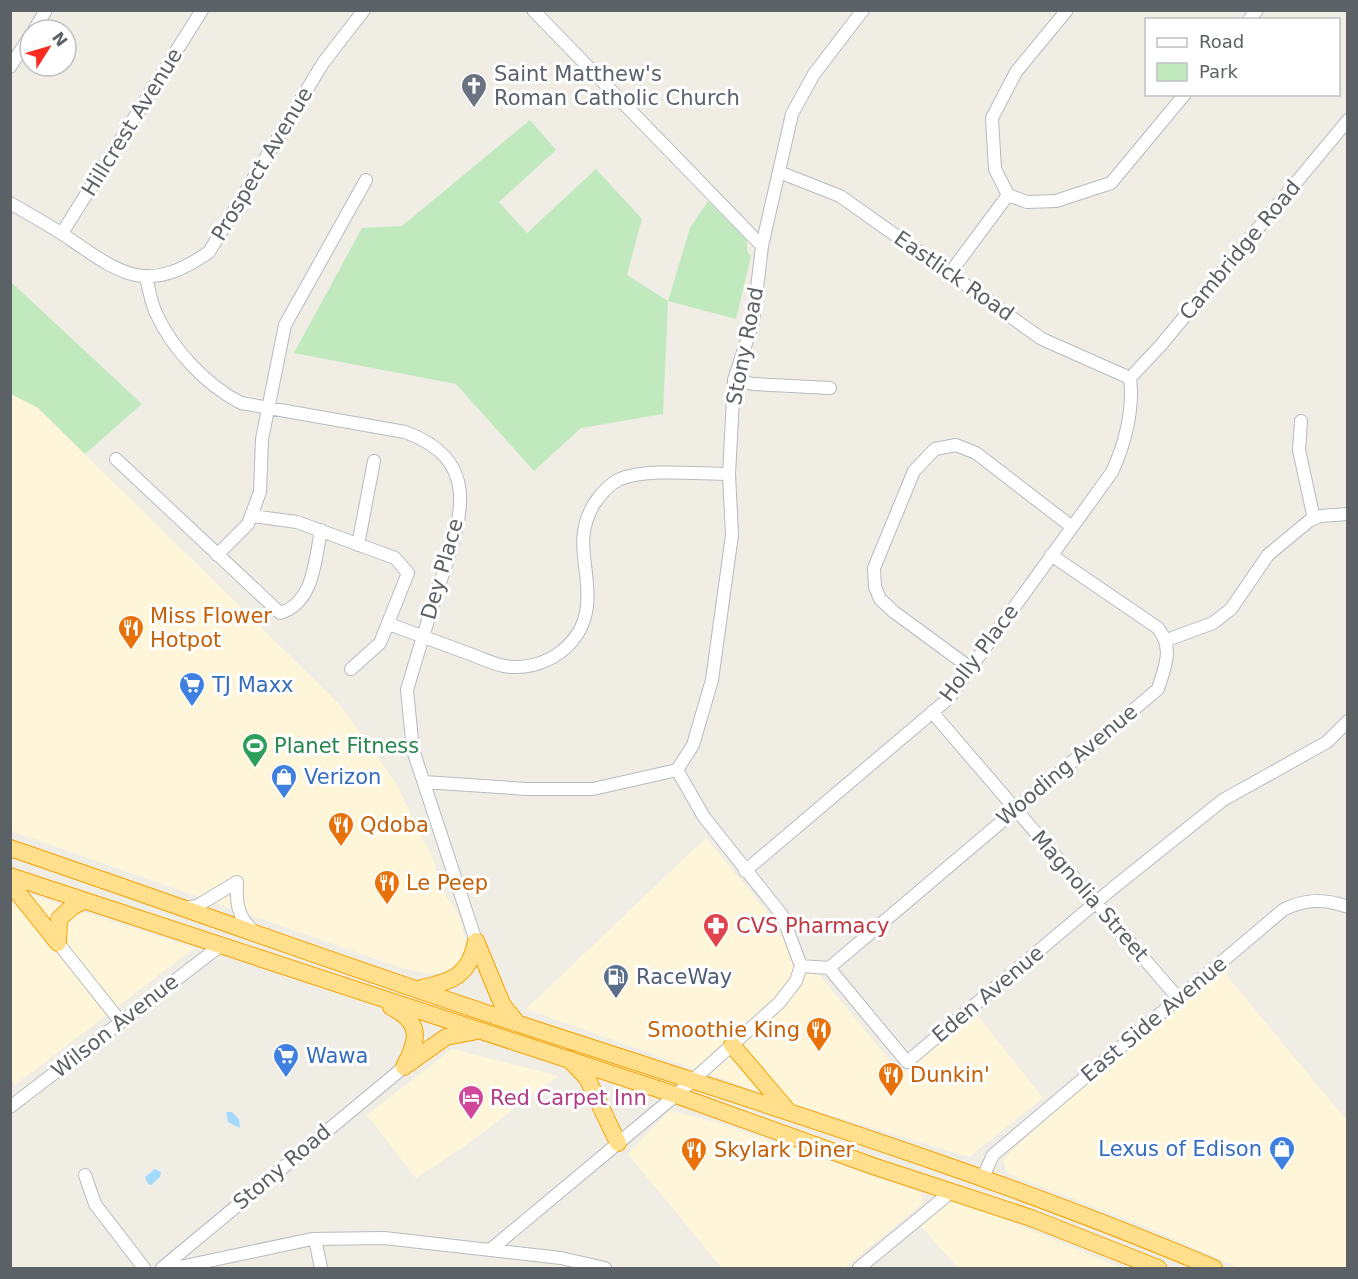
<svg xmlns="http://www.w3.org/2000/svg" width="1358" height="1279" viewBox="0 0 1358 1279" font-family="'DejaVu Sans',sans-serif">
<rect width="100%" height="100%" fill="#f0ede4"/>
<path fill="#fff6da" d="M10 394 38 408 341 706 396 783 433 859 443 892 458 913 467 945 461 960 451 970 431 974 401 968 11 831Z
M706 838 901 1074 977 1015 1043 1098 969 1157 790 1103 526 1009Z
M10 888 194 948 15 1085 10 1079Z
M1218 965 1347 1121V1268H1239L1147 1227 1008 1174 1003 1159Z
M452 1049 558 1076 466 1145 416 1178 367 1115Z
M670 1110 721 1124 922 1193V1204L844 1268H722L628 1154Z
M953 1197 1121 1268H958L921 1226Z"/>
<path fill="#c0eabe" d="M530 120 556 150 499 202 527 233 596 169 642 219 627 275 668 301 690 228 708 201 747 240V251L751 256 736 319 668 301 663 414 581 428 534 471 456 384 294 353 362 228 402 226Z
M10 281 142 404 85 454 38 408 11 394Z"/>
<path fill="#a5daff" d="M226 1112H232L239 1119 240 1128 228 1122Z
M155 1169 161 1172 160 1177 151 1185 148 1184 145 1177Z"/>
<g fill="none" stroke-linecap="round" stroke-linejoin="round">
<defs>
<path id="minor" d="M533 10 762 246
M1249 20 1257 10
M34 30 46 10
M10 67 30 36
M779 172 840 196 1042 339 1130 378
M1008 195 1027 202 1056 201 1111 183 1185 94
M1008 195 995 169 992 118 1016 72 1067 10
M10 203C29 214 49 225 67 237 122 275 147 295 209 252L323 63 364 10
M62 233 202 10
M950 273 1008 195
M146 277C149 289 151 303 156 313 172 349 206 385 241 403L405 432C488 462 458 526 438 589 427 623 417 656 407 690L413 750 476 941
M1130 378 1161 345 1348 120
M734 380 753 384 830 388
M1301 421 1299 450 1314 519
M116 459 280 613C314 603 315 560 321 530
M252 516 297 522 395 558 408 573 380 643 351 669
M358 545 374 461
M217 555 248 524 260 492 262 439 285 325 366 180
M389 624C416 634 443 644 470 654 481 658 493 664 504 666 542 673 583 646 587 606 591 568 572 541 594 504 600 495 609 484 620 479 648 468 698 474 729 474
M1167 640 1213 623 1231 609 1268 555 1309 521 1320 516 1348 514
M969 667 894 612 880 599 875 587 874 568 914 471 935 449 956 445 976 453 1072 527
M932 712 1178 998
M677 770 704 817 782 915 801 966 829 968 907 1062 1113 888 1223 800 1327 742 1348 721
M677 770 693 745 712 680 732 535 729 474 734 380 753 322 762 246 792 114 814 74 863 10
M424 782 527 789H593L677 770
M745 871 948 699 1112 472C1125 444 1134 409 1130 378
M185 908 197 906 237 882C236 902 237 918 255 932
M58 943 120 1021
M829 968 1158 689C1165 666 1174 649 1158 628L1051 555
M10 1107 220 946
M85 1175 95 1204 144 1268
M983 1177 993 1155 1283 910C1304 899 1324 898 1348 907
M315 1239 321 1268
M490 1250 676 1095 779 1003 796 981 801 966
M162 1268 404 1067
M175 1268 312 1239 384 1238 561 1258 605 1268
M859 1268 951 1192"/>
<path id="highway" d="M10 848C180 906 349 968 519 1024 753 1101 988 1172 1214 1268
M10 876 676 1095 873 1166 1031 1218 1158 1268
M10 883 58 943
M476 941 502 1004 517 1023
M58 943 59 919 72 907 83 901
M421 988C452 982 470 975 476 941
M391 1007C423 1023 418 1040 404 1067
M732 1045 788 1111
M569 1059 587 1078 618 1143
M408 1064 446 1037 477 1031"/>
</defs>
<use href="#minor" stroke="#b7bbbf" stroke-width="14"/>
<use href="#highway" stroke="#f4a200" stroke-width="18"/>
<use href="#minor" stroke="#fff" stroke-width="12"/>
<use href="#highway" stroke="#ffdf8c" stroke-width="16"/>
</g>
<defs>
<symbol id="church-pin" viewBox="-11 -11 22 30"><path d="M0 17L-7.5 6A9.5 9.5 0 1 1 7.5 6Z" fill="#6b7280" stroke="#fff"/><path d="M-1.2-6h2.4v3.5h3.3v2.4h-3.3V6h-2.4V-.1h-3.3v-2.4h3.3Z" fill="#fff"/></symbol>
<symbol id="restaurant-pin" viewBox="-11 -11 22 30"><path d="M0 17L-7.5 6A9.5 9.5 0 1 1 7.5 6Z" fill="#e8710a" stroke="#fff"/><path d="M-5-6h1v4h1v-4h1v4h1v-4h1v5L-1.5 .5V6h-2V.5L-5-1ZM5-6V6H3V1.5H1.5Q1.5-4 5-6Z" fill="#fff"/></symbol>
<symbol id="supermarket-pin" viewBox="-11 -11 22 30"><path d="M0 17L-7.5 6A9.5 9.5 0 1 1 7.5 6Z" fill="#3f7fe0" stroke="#fff"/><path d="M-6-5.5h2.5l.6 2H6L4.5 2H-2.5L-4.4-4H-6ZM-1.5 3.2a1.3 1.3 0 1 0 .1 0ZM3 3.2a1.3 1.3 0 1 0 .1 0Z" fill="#fff"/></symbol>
<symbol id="stadium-pin" viewBox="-11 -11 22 30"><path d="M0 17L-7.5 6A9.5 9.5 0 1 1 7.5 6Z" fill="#2e9e5b" stroke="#fff"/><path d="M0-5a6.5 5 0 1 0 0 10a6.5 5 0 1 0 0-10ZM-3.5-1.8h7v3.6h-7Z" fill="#fff"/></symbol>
<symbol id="shop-pin" viewBox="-11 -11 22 30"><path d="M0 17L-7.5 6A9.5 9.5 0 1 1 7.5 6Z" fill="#3f7fe0" stroke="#fff"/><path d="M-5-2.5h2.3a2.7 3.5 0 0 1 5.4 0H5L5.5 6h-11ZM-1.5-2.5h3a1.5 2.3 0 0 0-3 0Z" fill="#fff"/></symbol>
<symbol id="pharmacy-pin" viewBox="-11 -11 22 30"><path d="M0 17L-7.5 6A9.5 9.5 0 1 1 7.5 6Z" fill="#e0444e" stroke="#fff"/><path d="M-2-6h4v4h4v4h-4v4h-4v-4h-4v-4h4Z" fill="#fff"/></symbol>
<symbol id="fuel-pin" viewBox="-11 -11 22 30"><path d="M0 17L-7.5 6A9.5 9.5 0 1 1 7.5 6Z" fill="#5c6f8a" stroke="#fff"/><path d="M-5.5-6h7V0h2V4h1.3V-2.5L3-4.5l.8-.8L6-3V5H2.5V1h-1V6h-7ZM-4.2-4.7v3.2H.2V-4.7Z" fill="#fff"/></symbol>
<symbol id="hotel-pin" viewBox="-11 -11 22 30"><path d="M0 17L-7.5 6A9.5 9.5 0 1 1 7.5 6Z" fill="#d1479c" stroke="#fff"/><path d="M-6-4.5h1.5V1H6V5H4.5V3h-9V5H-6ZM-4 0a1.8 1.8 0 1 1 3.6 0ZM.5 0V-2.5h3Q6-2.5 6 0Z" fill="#fff"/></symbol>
</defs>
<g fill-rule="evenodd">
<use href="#church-pin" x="459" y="71" width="30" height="40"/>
<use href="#restaurant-pin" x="116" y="613" width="30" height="40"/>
<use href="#supermarket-pin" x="177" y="670" width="30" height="40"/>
<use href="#stadium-pin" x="240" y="731" width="30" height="40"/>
<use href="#shop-pin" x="269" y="762" width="30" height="40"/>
<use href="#restaurant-pin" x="326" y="810" width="30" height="40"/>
<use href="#restaurant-pin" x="372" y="868" width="30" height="40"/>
<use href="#pharmacy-pin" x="701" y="911" width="30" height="40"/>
<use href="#fuel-pin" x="601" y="962" width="30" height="40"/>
<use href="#restaurant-pin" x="804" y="1015" width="30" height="40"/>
<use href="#supermarket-pin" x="271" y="1041" width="30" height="40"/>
<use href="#restaurant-pin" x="876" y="1060" width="30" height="40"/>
<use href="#hotel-pin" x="456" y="1083" width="30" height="40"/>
<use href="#shop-pin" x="1267" y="1134" width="30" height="40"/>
<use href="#restaurant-pin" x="679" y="1135" width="30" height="40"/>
</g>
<g text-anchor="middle" stroke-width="6" stroke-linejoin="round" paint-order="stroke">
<g font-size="21" fill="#5b616d" stroke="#fff" text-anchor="start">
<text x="494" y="81">Saint Matthew's<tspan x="494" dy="24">Roman Catholic Church</tspan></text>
</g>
<g font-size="21" fill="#5c6166" stroke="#fff">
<text transform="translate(132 122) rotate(-58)" y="7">Hillcrest Avenue</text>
<text transform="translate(262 164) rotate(-59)" y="7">Prospect Avenue</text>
<text transform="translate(1240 250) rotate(-50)" y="7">Cambridge Road</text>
<text transform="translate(954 276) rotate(35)" y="7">Eastlick Road</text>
<text transform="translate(745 346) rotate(-79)" y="7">Stony Road</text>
<text transform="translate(442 569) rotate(-74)" y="7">Dey Place</text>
<text transform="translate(979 653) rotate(-53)" y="7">Holly Place</text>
<text transform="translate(1067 765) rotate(-40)" y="7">Wooding Avenue</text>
<text transform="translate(1090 896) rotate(49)" y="7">Magnolia Street</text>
<text transform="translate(988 994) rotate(-40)" y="7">Eden Avenue</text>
<text transform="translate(1154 1019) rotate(-40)" y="7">East Side Avenue</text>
<text transform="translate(115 1026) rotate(-38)" y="7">Wilson Avenue</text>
<text transform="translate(282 1167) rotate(-40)" y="7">Stony Road</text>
</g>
<g font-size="21" fill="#c56008" stroke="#fff" text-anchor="start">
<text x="150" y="623">Miss Flower<tspan x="150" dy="24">Hotpot</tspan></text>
<text x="360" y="832">Qdoba</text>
<text x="406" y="890">Le Peep</text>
<text x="800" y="1037" text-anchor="end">Smoothie King</text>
<text x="910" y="1082">Dunkin'</text>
<text x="714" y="1157">Skylark Diner</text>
</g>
<g font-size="21" fill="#366cbe" stroke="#fff" text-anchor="start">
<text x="212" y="692">TJ Maxx</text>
<text x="304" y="784">Verizon</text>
<text x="306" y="1063">Wawa</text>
<text x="1262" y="1156" text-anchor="end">Lexus of Edison</text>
</g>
<g font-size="21" fill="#27864d" stroke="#fff" text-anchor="start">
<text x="274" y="753">Planet Fitness</text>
</g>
<g font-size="21" fill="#be3a42" stroke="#fff" text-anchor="start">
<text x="736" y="933">CVS Pharmacy</text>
</g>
<g font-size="21" fill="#4e5e75" stroke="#fff" text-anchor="start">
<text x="636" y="984">RaceWay</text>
</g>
<g font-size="21" fill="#b23c85" stroke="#fff" text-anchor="start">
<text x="490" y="1105">Red Carpet Inn</text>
</g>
</g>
<rect width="1358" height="1279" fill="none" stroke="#5c6166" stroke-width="24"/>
<rect x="1145" y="18" width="195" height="78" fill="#ffffff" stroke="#bec0c2" stroke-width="1.5"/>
<rect x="1157" y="38" width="30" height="9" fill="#ffffff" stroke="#bec0c2" stroke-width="1.5"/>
<text x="1199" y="48" font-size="18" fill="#5c6166">Road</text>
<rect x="1157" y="63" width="30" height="18" fill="#c0eabe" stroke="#bec0c2" stroke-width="1.5"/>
<text x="1199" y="78" font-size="18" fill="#5c6166">Park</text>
<g transform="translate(48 48) rotate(53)"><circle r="28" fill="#ffffff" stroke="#bec0c2" stroke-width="1.5"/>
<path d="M0-4.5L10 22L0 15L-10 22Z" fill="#f92c21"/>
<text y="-9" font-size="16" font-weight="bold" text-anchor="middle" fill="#5c6166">N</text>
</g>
</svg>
